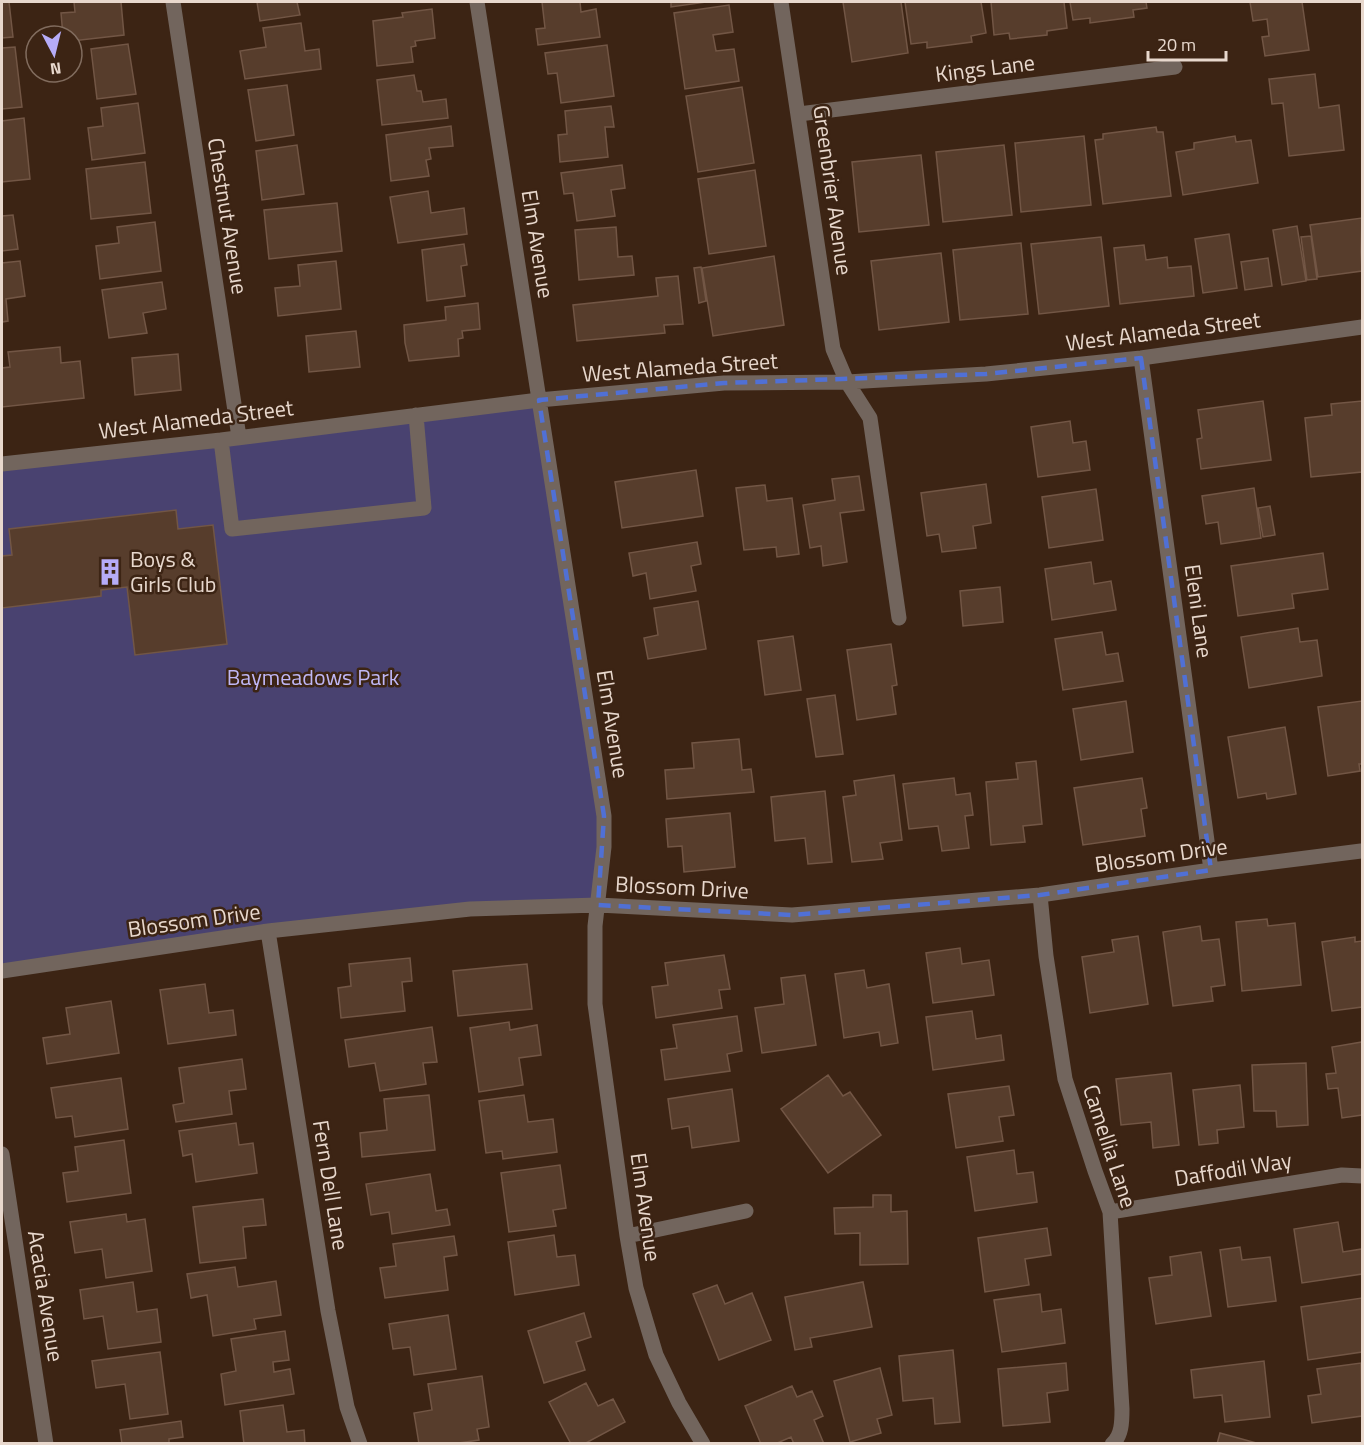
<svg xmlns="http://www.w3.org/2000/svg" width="1364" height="1445" viewBox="0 0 1364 1445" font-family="'Titillium Web',sans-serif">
<rect width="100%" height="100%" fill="#3c2414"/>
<path fill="#494270" d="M539 400 604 816 598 905 470 909 2 971V464Z"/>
<path fill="#573d2c" stroke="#725645" stroke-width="1.5" d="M2 2H9L13 37 2 38Z
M74 2H121L124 35 72 41V36H63L61 13 75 12Z
M257 2H297L300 15 260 21Z
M542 2H580L581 12 596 9 600 37 538 45 536 29 545 28Z
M671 2H706L671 7Z
M843 2H901L908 53 852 62Z
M905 2H981L986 33 971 36 972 42 927 48V42L911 44Z
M991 2H1064L1067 28 1047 31V35L1010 39 1009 33 994 35Z
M1070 2H1146L1147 8 1133 10 1134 17 1090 23V18L1073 20Z
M1250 2H1302L1309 50 1265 56 1262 37 1269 36 1267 19 1253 21Z
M729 5 733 32 713 35 716 51 734 49 739 81 685 89 674 13Z
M432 9 435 38 415 41 416 46 411 47 413 62 377 66 373 21 403 17 402 13Z
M301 23 305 51 319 49 321 69 245 79 240 51 266 47 263 28Z
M128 44 136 94 97 99 91 49Z
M607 45 614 96 561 103 557 73 548 74 545 53Z
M15 47 22 107 2 109V48Z
M1315 74 1319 108 1339 105 1344 150 1289 156 1283 103 1272 104 1269 79Z
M414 75 417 91H421L423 102 446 99 448 118 382 125 377 80Z
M287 85 294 135 256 141 248 90Z
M742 87 754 163 698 172 686 96Z
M138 103 145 153 92 160 88 128 103 126 101 108Z
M611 106 614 127H605L608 157 560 162 558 135 567 134 565 111Z
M24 118 30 179 2 182V121Z
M451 126 453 146 429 148 431 159 426 160 429 176 391 181 386 135Z
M1156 127 1157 132H1163L1171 196 1103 204 1095 140 1103 139V134Z
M1084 136 1091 205 1021 212 1015 143Z
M1235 136 1236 142 1251 140 1258 183 1183 195 1176 152 1194 149V143Z
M297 145 304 194 262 200 256 151Z
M1004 145 1012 215 943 222 936 152Z
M921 155 929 225 859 232 852 162Z
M145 162 151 213 91 219 86 169Z
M622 165 625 188 611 190 615 216 577 221 573 193 564 194 561 173Z
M755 170 766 246 709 254 698 179Z
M428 191 431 213 464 208 467 234 398 243 390 197Z
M337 203 342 251 269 259 264 210Z
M13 215 18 249 2 251V216Z
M1362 218 1361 252 1362 271 1318 277 1310 225Z
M155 222 161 271 100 279 96 246 119 243 117 227Z
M1297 226 1306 281 1282 285 1273 230Z
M616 227 618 257 632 256 634 275 579 280 575 230Z
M1229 234 1237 288 1203 293 1195 239Z
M1311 236 1317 279 1307 280 1301 237Z
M1101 237 1109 306 1039 314 1031 244Z
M1021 243 1028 314 960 320 953 250Z
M464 244 467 265 461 266 465 296 427 301 422 250Z
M1144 245 1146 260 1167 257 1168 268 1191 266 1194 296 1120 304 1114 248Z
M941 253 949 322 879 330 871 261Z
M774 256 784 325 713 336 702 268Z
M1268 258 1272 286 1245 290 1241 262Z
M20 261 25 296 6 299 8 321 2 322V263Z
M336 261 341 309 278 316 275 288 300 286 298 265Z
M701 267 706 301 699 303 694 268Z
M678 276 683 324 664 325 665 333 577 341 573 305 658 296 656 278Z
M162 282 166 309 143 313 147 333 109 338 102 290Z
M478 303 480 329 462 331 463 338 458 339 459 356 409 361 405 343 404 325 446 320 445 307Z
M356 331 360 367 309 372 306 336Z
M60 347 61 363 80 361 84 398 2 407V368L10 367 8 352Z
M178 354 181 390 135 395 132 358Z
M1263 401 1271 460 1201 469 1197 439 1202 438 1198 410Z
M1362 401V472L1311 477 1305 418 1332 415 1331 404Z
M1070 421 1073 443 1086 441 1090 470 1038 477 1031 427Z
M696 470 703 516 622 528 615 482Z
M859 476 864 510 840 513 847 562 823 566 821 546 810 548 803 505 835 500 832 479Z
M986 484 991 523 973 526 976 548 942 552 939 534 927 536 921 493Z
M765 485 767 501 792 498 799 554 777 557 776 547 744 550 736 488Z
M1254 488 1261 538 1221 544 1218 522 1206 524 1202 496Z
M1096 489 1103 540 1049 548 1042 497Z
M1270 506 1275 535 1263 537 1258 508Z
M176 510 178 529 213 525 227 644 135 655 127 587 101 590V596L2 608V556L12 555 9 529Z
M697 542 701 564 691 566 696 591 650 599 646 573 633 576 629 553Z
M1323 553 1328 589 1292 594 1294 608 1238 616 1231 566Z
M1091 562 1094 584 1111 581 1116 610 1052 620 1045 569Z
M1000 587 1003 622 963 626 960 591Z
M698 601 706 649 648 659 644 638 658 635 654 608Z
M1298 628 1300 642 1317 640 1322 676 1249 688 1241 637Z
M1102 632 1106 655 1118 653 1123 681 1063 690 1055 639Z
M793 636 801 690 765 695 758 641Z
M891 644 897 685 892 686 896 714 857 720 847 650Z
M835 695 843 754 816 757 807 699Z
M1126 701 1133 752 1081 760 1073 709Z
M1362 701V764H1359L1360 771 1328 776 1318 707Z
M1285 727 1296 794 1267 799 1266 793 1238 798 1228 737Z
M739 739 742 770 751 769 754 792 667 799 665 770 694 768 692 743Z
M1036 761 1042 824 1023 826 1025 842 991 845 986 782 1018 779 1016 763Z
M894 775 902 840 880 843 883 859 852 862 843 797 856 795 854 781Z
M954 778 956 795 970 793 973 815 965 816 969 848 942 851 938 826 909 829 903 784Z
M1142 778 1147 808 1141 809 1145 836 1083 845 1074 788Z
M825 791 832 862 808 864 805 838 775 841 771 797Z
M730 813 735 867 684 872 682 846 668 847 666 819Z
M1267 919 1268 926 1295 923 1301 985 1242 991 1236 922Z
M1200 926 1202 941 1219 939 1225 985 1211 987 1213 1001 1173 1006 1163 932Z
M1138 936 1148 1004 1090 1013 1082 957 1114 952 1112 940Z
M1355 937V942L1362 941V1007L1332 1011 1322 942Z
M960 948 962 964 989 960 994 995 933 1003 926 953Z
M724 955 730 989 719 990 722 1008 656 1018 652 987 668 985 665 963Z
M410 958 412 981 402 982 405 1011 341 1018 338 988 351 986 349 964Z
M527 964 532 1009 458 1016 453 971Z
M864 970 867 988 889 984 898 1043 881 1046 879 1032 844 1038 835 974Z
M805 975 816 1045 762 1053 755 1008 784 1004 781 978Z
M205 984 209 1013 233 1010 236 1035 168 1044 160 990Z
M111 1001 119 1053 47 1064 43 1038 70 1034 66 1008Z
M972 1011 976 1039 1001 1035 1004 1060 933 1070 926 1017Z
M737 1016 742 1051 727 1054 730 1071 665 1080 661 1050 677 1048 673 1025Z
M509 1022 510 1030 537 1025 541 1055 519 1058 523 1085 479 1092 470 1028Z
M432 1027 437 1062 423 1063 426 1084 380 1091 375 1063 349 1067 345 1040Z
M1362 1042V1115L1342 1118 1338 1088 1328 1089 1326 1074 1336 1073 1332 1047Z
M242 1059 246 1089 229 1091 232 1114 176 1122 173 1105 184 1103 179 1068Z
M1306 1063 1308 1125 1277 1127 1276 1111H1254L1252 1065Z
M1171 1073 1179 1145 1153 1148 1151 1122 1121 1125 1116 1079Z
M828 1075 843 1096 850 1092 881 1135 828 1173 781 1109Z
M121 1078 128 1129 75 1137 72 1116 56 1118 51 1088Z
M1240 1085 1244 1127 1217 1130 1218 1143 1199 1145 1193 1090Z
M1009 1086 1014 1115 999 1117 1003 1141 956 1148 948 1094Z
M732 1089 739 1141 692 1148 689 1126 672 1129 668 1099Z
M429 1095 435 1150 362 1157 360 1133 387 1130 384 1099Z
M524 1095 528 1122 553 1119 557 1152 503 1159 502 1151 486 1153 479 1101Z
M236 1123 239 1145 253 1143 257 1173 196 1182 192 1154 183 1156 179 1131Z
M124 1140 131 1193 67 1202 63 1173 78 1171 75 1147Z
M1014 1150 1017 1174 1033 1172 1037 1202 975 1211 967 1157Z
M560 1165 566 1208 553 1210 556 1226 509 1232 501 1173Z
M430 1174 436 1211 447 1209 450 1225 392 1234 389 1212 371 1215 366 1184Z
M873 1195H891V1212L907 1211 908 1264 860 1265V1233L835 1234 834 1208 873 1207Z
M263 1199 266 1225 243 1227 246 1258 200 1263 193 1207Z
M126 1214 127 1222 145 1219 152 1271 106 1278 102 1249 75 1253 70 1222Z
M1338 1222 1343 1252 1362 1249V1274L1302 1283 1294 1229Z
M1047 1228 1051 1255 1025 1259 1029 1285 985 1292 978 1238Z
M554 1235 557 1257 575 1255 579 1285 515 1295 508 1242Z
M454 1236 457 1255 444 1257 448 1290 385 1298 380 1268 396 1266 393 1244Z
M1240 1247 1242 1260 1270 1257 1276 1301 1228 1307 1220 1250Z
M1201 1252 1211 1316 1156 1324 1149 1278 1172 1275 1170 1257Z
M235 1267 238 1287 276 1281 281 1315 254 1319 256 1329 213 1336 207 1295 191 1298 187 1274Z
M133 1282 137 1312 157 1309 161 1342 108 1349 103 1316 84 1319 80 1290Z
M863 1282 872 1327 810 1338 812 1347 795 1350 785 1297Z
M717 1285 725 1304 752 1293 771 1340 719 1360 693 1294Z
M1040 1294 1042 1312 1061 1309 1065 1343 1002 1352 994 1300Z
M1362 1298V1352L1308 1360 1301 1307Z
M584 1313 591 1337 576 1342 585 1370 544 1383 528 1331Z
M448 1315 456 1369 414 1375 410 1347 393 1349 389 1324Z
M285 1331 289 1360 273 1362 274 1372 290 1369 294 1394 225 1405 221 1374 236 1371 231 1339Z
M953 1350 960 1422 935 1424 933 1398 903 1401 899 1356Z
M160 1352 168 1414 130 1419 125 1384 96 1388 92 1361Z
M1264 1361 1270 1417 1225 1422 1222 1395 1194 1398 1191 1370Z
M1066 1363 1068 1390 1047 1393 1050 1422 1003 1426 998 1369Z
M1361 1363 1362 1416 1312 1423 1308 1396 1321 1394 1317 1369Z
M880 1368 892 1415 877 1419 881 1433 850 1442 834 1381Z
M482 1376 489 1427 477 1429 479 1440 452 1444H419L414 1413 432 1410 428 1384Z
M586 1383 598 1406 613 1399 625 1422 584 1444H571L549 1402Z
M792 1386 797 1397 812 1391 823 1416 814 1420 824 1444H794L791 1437 775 1444H761L745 1406Z
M283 1405 287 1432 304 1430 305 1444H244L240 1411Z
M181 1421 183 1437 169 1439V1444H122L120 1430Z
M1220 1433 1260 1444H1217Z"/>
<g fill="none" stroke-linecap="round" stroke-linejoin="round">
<path stroke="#72655d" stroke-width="15" d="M173 2 239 437
M477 2 604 816V847L595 926V1004L627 1236 636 1288 656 1355 679 1403 703 1444
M781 2 833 349 847 382 870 418 899 618
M799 114 1175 67
M1141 358 1211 870
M221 440 232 529 424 508 416 415
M2 464 221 440 539 400 724 383 847 382 986 374 1141 358 1362 327
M1040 895 1046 956 1065 1079 1095 1171 1110 1212 1122 1409C1122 1421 1122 1436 1112 1444
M268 931 328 1311 347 1407 360 1444
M2 971 268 931 470 909 598 905 792 915 1040 895 1211 870 1361 851
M2 1154 46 1444
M1110 1212 1342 1175 1362 1176
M627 1236 746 1211"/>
</g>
<path fill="none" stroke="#5070d5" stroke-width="4.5" stroke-dasharray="12 8" stroke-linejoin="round" d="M1141 358 1211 870 1040 895 792 915 598 905 604 816 539 400 724 383 986 374Z"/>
<defs>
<symbol id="building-bare" viewBox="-9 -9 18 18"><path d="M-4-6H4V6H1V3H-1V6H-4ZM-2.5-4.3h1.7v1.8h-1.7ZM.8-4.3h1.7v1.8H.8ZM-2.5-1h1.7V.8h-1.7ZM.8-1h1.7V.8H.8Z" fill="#b6acf8" stroke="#3c2414" stroke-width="2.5" paint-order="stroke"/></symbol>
</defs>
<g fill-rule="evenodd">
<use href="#building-bare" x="91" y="553" width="38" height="38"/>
</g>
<g text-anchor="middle" stroke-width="5" stroke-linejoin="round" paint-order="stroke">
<g font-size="22" fill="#e8d8cd" stroke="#3c2414">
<text transform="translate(985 68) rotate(-7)" y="8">Kings Lane</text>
<text transform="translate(833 190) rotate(82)" y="8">Greenbrier Avenue</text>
<text transform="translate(228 216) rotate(81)" y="8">Chestnut Avenue</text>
<text transform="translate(538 244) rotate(81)" y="8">Elm Avenue</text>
<text transform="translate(1163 331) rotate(-7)" y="8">West Alameda Street</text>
<text transform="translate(680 367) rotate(-4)" y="8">West Alameda Street</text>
<text transform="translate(196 419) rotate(-7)" y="8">West Alameda Street</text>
<text transform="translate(1199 611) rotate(82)" y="8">Eleni Lane</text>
<text transform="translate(613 724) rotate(81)" y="8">Elm Avenue</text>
<text transform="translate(1161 855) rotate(-8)" y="8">Blossom Drive</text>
<text transform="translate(682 887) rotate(3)" y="8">Blossom Drive</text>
<text transform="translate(194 920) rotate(-8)" y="8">Blossom Drive</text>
<text transform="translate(1110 1146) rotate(72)" y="8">Camellia Lane</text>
<text transform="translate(1233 1169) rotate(-9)" y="8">Daffodil Way</text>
<text transform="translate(331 1185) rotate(81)" y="8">Fern Dell Lane</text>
<text transform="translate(646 1207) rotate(82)" y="8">Elm Avenue</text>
<text transform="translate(46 1296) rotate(81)" y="8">Acacia Avenue</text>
</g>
<g font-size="22" fill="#e8d8cd" stroke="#3c2414" text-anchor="start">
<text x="130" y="567">Boys &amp;<tspan x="130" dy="25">Girls Club</tspan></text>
</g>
<g font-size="22" fill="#bfb7f6" stroke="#3c2414">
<text x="313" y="685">Baymeadows Park</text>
</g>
</g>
<rect width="1364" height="1445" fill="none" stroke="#e8d8cd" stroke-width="6"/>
<g transform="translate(54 54) rotate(173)"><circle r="28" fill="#3c2414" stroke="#816c5e" stroke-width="1.5"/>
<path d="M0-4.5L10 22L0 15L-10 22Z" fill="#b6acf8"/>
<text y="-9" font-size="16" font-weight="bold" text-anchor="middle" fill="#e8d8cd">N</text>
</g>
<path d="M1148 51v9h78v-9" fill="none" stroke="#e8d8cd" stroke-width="3"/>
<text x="1157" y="51" font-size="18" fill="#e8d8cd" stroke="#3c2414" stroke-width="4.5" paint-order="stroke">20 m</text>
</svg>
